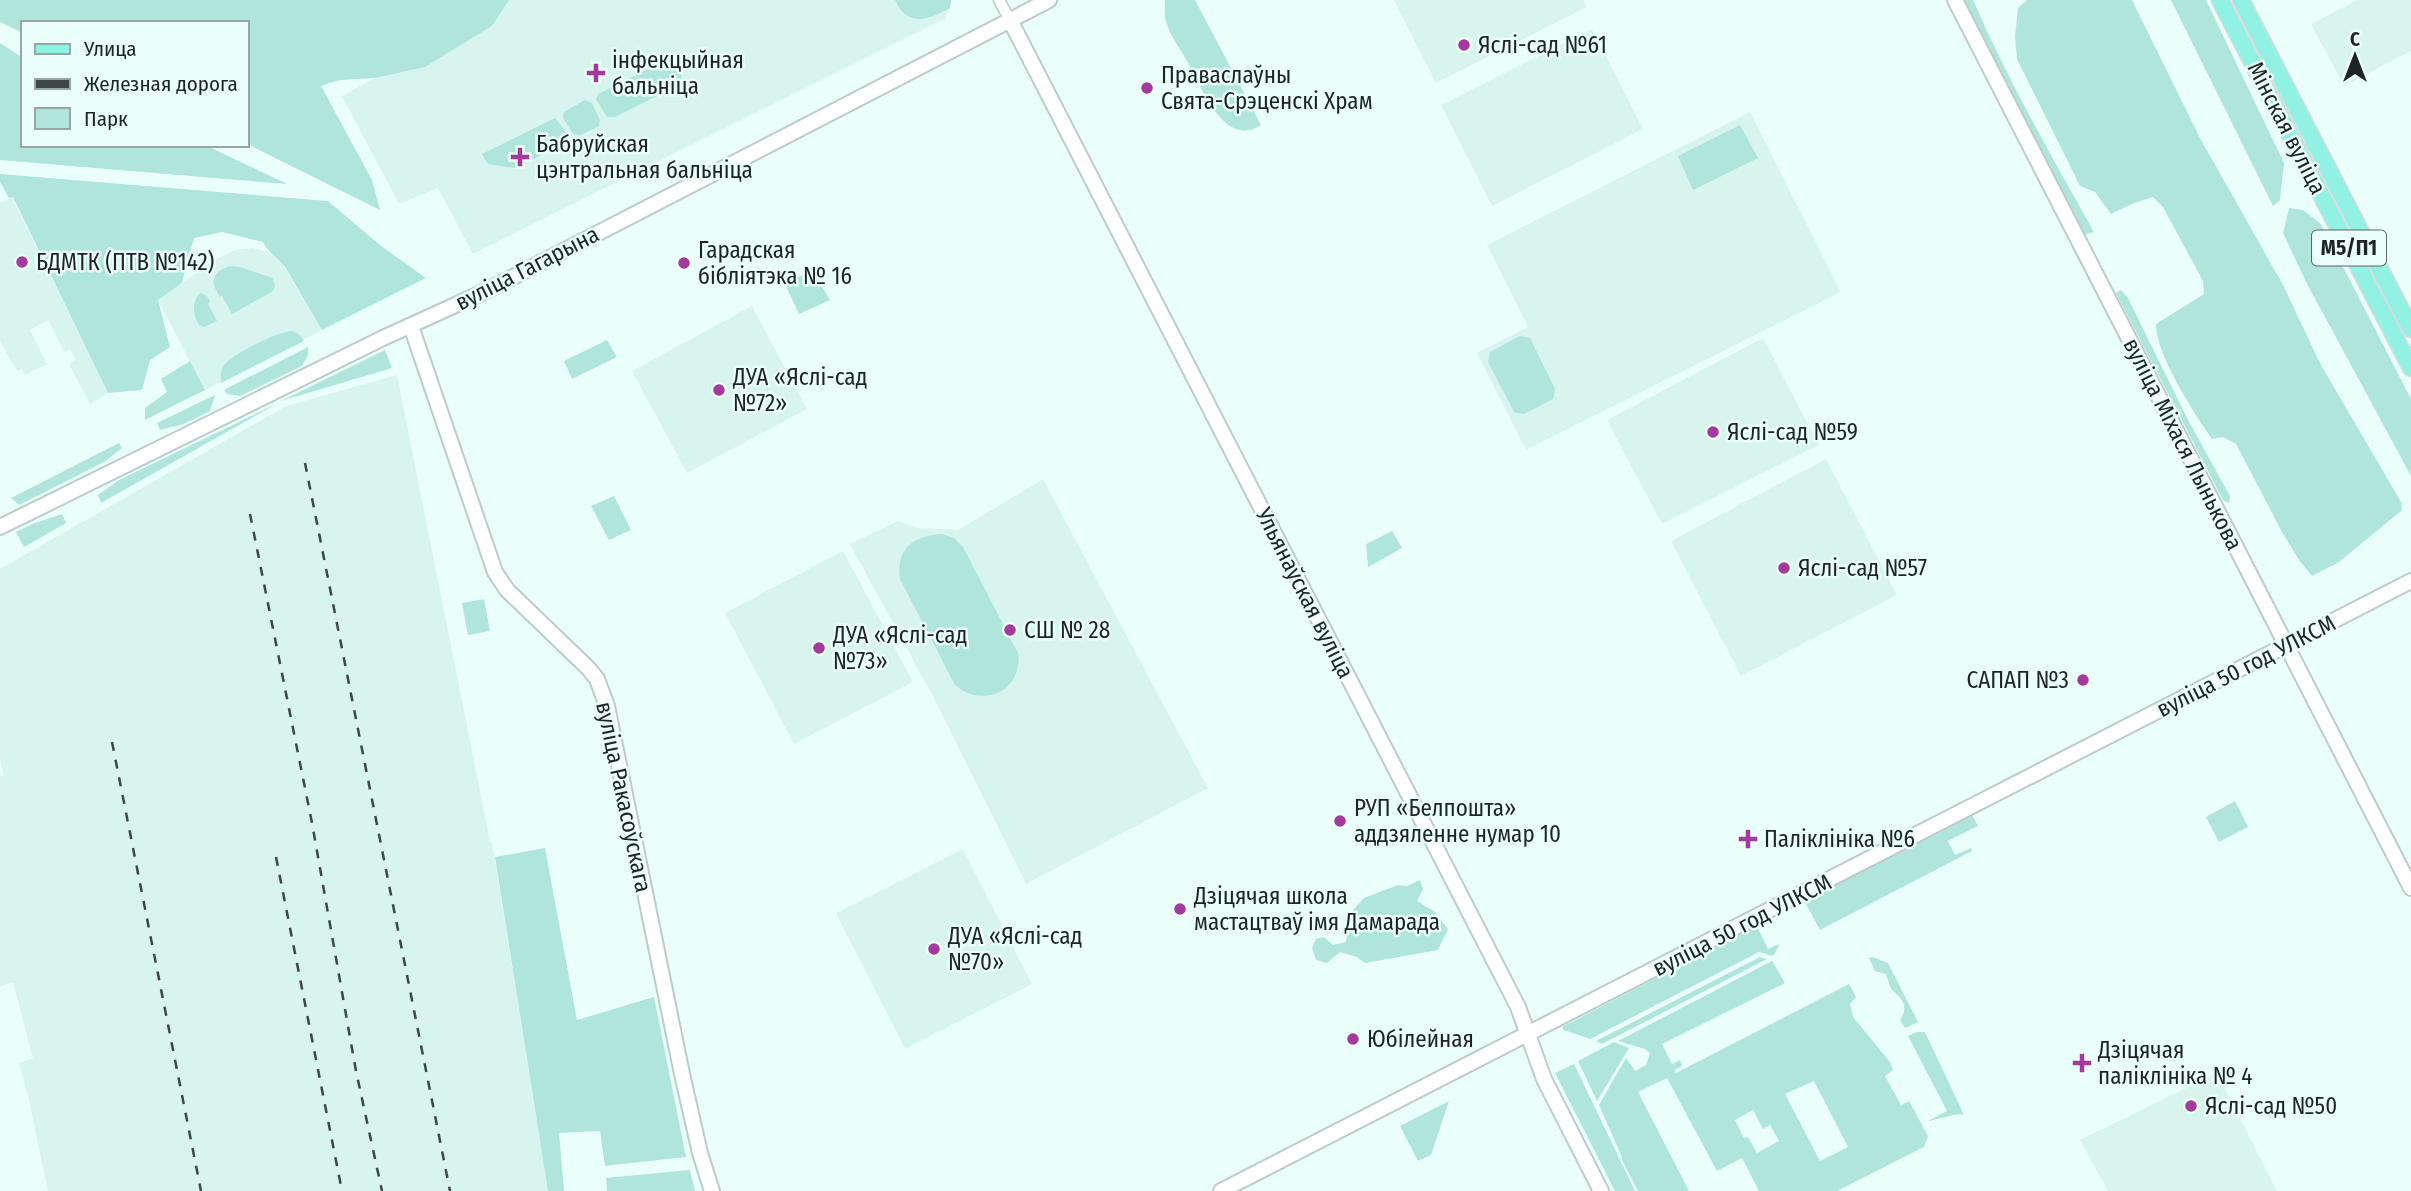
<svg xmlns="http://www.w3.org/2000/svg" width="2411" height="1191" viewBox="0 0 2411 1191" font-family="'Fira Sans Condensed',sans-serif">
<rect width="100%" height="100%" fill="#ebfffa"/>
<path fill="#d7f4ed" d="M509 0H951L950 8 944 19 473 254 438 188 399 204 342 96 375 78 425 67 492 26Z
M1394 0H1583L1587 7 1436 83Z
M2357 0H2411V51L2344 86 2311 24Z
M1592 29 1643 129 1492 206 1441 105Z
M1750 112 1841 292 1526 450 1477 353 1528 327 1487 245Z
M12 197 108 393 90 404 69 364 76 360 70 349 64 352 48 320 30 330 47 364 25 375 22 369 17 371 0 341V203Z
M252 248 266 251 278 257 322 330 205 390 158 300 217 259 235 250Z
M752 306 807 409 687 473 632 371Z
M1763 338 1819 445 1662 524 1607 420Z
M397 375 490 842H492L548 1191H48L29 1100 19 1063 33 1058 13 982 0 987V776H4L0 758V569L286 406Z
M1826 459 1897 595 1741 676 1671 541Z
M1043 479 1208 788 1026 884 937 704 850 544 898 521 917 528 958 530Z
M843 551 913 682 794 744 725 613Z
M963 849 1032 984 905 1049 836 913Z
M2217 1073 2277 1191H2108L2080 1140Z"/>
<path fill="#afe5da" fill-rule="evenodd" d="M0 0H509L492 26 425 67 375 78 340 80 321 86 372 180 380 210 247 144V23H23V33L0 22Z
M895 0H951L950 8C928 20 908 28 895 0Z
M1165 0H1195L1261 125C1225 149 1203 90 1189 65 1182 51 1170 36 1166 22 1164 15 1165 7 1165 0Z
M1960 0H1973C2008 80 2051 156 2094 232L2084 235Z
M2027 0H2132L2200 138 2283 285 2321 365 2401 502 2402 510 2339 562 2312 576 2299 560 2282 532 2236 444 2223 437 2212 439C2194 413 2156 355 2156 324L2204 294 2203 281 2163 207 2153 197 2134 203 2111 214 2095 192 2080 186 2017 59 2015 37 2018 8Z
M2171 0H2206L2284 163 2280 200 2273 206Z
M0 43 23 58V145H205L287 184 0 160Z
M665 61H673L682 77 679 85 615 117H607L596 99 598 94Z
M585 100 592 103 600 120 599 126 581 135 573 134 563 118 564 112Z
M555 118 567 133 566 144 514 168 488 164 482 154Z
M1740 125 1758 158 1693 190 1678 156Z
M0 174 328 201 381 246 426 278 322 330 285 267C278 257 268 253 263 242L222 232 194 238 182 283 158 300 170 347 150 360 142 390 108 393 13 197 9 198 0 182Z
M2289 208 2303 210 2321 224 2411 399V476L2306 282 2283 233Z
M230 266 240 267 273 278 275 286 273 291 232 314 222 296 220 297C210 281 211 273 230 266Z
M812 270 830 300 799 314 785 284Z
M2121 290 2128 298 2187 418 2230 496 2229 503 2223 500 2116 293Z
M201 293 208 297 210 302 208 304 217 321 204 327 199 325C193 316 191 300 201 293Z
M292 331 300 335 304 341 221 383C220 375 221 367 227 362 235 353 281 330 292 331Z
M1520 336 1530 338 1555 389 1553 399 1524 414 1514 412 1488 362 1490 352Z
M607 340 617 357 572 379 564 361Z
M308 347V355L302 366 240 396 227 394 224 390Z
M385 350 392 368 281 401Z
M190 361 205 390 145 420V408L167 392 161 379Z
M215 395 210 411 184 424 160 430 157 423Z
M278 403 101 503 98 495 119 480Z
M119 443 122 448 104 462 19 505 11 498Z
M614 496 631 530 609 540 591 506Z
M62 514 66 523 24 547 16 532 35 523Z
M1392 531 1402 548 1368 567 1366 544Z
M942 534 954 538 963 547 1018 653C1023 691 983 709 955 685L900 579C896 548 913 536 942 534Z
M484 599 490 631 468 635 462 603Z
M2235 801 2248 827 2219 842 2206 817Z
M1969 809 1978 826 1948 841 1955 855 1971 848 1972 851 1820 930 1801 895 1913 837 1923 841 1945 830 1947 820Z
M545 848 577 1020 654 997 686 1157 605 1166 600 1131 559 1133 564 1191H548L495 857Z
M1420 880 1423 889 1417 901 1435 912 1448 929 1438 950 1365 963 1357 957 1340 952 1327 963 1316 960 1312 948 1316 939 1324 937 1333 945 1346 942 1352 911 1364 898 1398 885 1407 886Z
M1757 926 1768 949 1779 944 1775 954 1772 956 1759 952 1590 1039 1564 1030 1562 1027Z
M1760 957 1767 959 1602 1044 1596 1041Z
M1872 957 1888 963 1918 1022 1905 1028 1900 1020C1910 1005 1901 998 1891 989L1886 974 1875 971 1869 958Z
M1772 961 1785 983 1662 1044 1672 1064 1680 1060 1682 1066 1675 1070 1676 1073 1849 984 1856 997 1850 1004 1853 1017 1890 1062 1893 1070 1885 1076 1901 1105 1909 1101 1928 1136 1924 1147 1837 1191H1759L1742 1158 1717 1171 1667 1078 1638 1092 1689 1191H1638L1622 1160V1157L1599 1105 1626 1058 1635 1071 1646 1065 1650 1053 1645 1049 1618 1041ZM1814 1081 1848 1147 1820 1161 1785 1094ZM1753 1110 1763 1129 1770 1125 1779 1141 1757 1153 1748 1137 1744 1138 1735 1120Z
M1917 1032H1925L1964 1115 1959 1114 1928 1121 1947 1111 1908 1036Z
M1614 1042 1629 1048 1597 1101 1578 1061Z
M1574 1064 1635 1191H1615L1555 1073Z
M1449 1101 1431 1155 1418 1161 1400 1126Z
M690 1170 695 1191H607L606 1178Z"/>
<g fill="none" stroke-linecap="round" stroke-linejoin="round">
<defs>
<path id="street" d="M999 0 1010 20"/>
<path id="secondary" d="M1955 0 2411 888
M1010 20 1518 1007 1544 1079 1601 1191
M411 326 495 572 507 590 588 668 597 679 607 706 682 1074 700 1153 712 1191
M0 527 383 338 486 291 1049 0
M1221 1191 2411 581"/>
<path id="primary" d="M2220 0 2411 368
M2241 0 2411 329"/>
</defs>
<use href="#street" stroke="#bbcdc9" stroke-width="13"/>
<use href="#secondary" stroke="#bbcdc9" stroke-width="18"/>
<use href="#primary" stroke="#dbdcdc" stroke-width="19"/>
<use href="#street" stroke="#fff" stroke-width="10"/>
<use href="#secondary" stroke="#fff" stroke-width="14"/>
<use href="#primary" stroke="#91f1e2" stroke-width="16"/>
<path stroke="#3e4745" stroke-width="2.5" stroke-dasharray="9 9" stroke-linecap="butt" d="M305 463 450 1191
M250 514 312 823 356 1071 382 1191
M112 742 201 1191
M276 857 342 1191"/>
</g>
<g fill="#a33a9c" stroke="#ebfffa" stroke-width="2.5">
<circle cx="1464" cy="45" r="7"/>
<path d="M592.5 62.5h7v7h7v7h-7v7h-7v-7h-7v-7h7z"/>
<circle cx="1147" cy="88" r="7"/>
<path d="M516.5 146.5h7v7h7v7h-7v7h-7v-7h-7v-7h7z"/>
<circle cx="22" cy="262" r="7"/>
<circle cx="684" cy="263" r="7"/>
<circle cx="719" cy="390" r="7"/>
<circle cx="1713" cy="432" r="7"/>
<circle cx="1784" cy="568" r="7"/>
<circle cx="1010" cy="630" r="7"/>
<circle cx="819" cy="648" r="7"/>
<circle cx="2083" cy="680" r="7"/>
<circle cx="1340" cy="821" r="7"/>
<path d="M1744.5 828.5h7v7h7v7h-7v7h-7v-7h-7v-7h7z"/>
<circle cx="1180" cy="909" r="7"/>
<circle cx="934" cy="949" r="7"/>
<circle cx="1353" cy="1039" r="7"/>
<path d="M2078.5 1052.5h7v7h7v7h-7v7h-7v-7h-7v-7h7z"/>
<circle cx="2191" cy="1106" r="7"/>
</g>
<g text-anchor="middle" stroke-width="5" stroke-linejoin="round" paint-order="stroke">
<rect fill="#ebfffa" stroke="#5b6664" stroke-width="2" x="2312" y="230.5" width="74" height="35" rx="5"/>
<g font-size="21" font-weight="bold" fill="#1d2423">
<text x="2349" y="255">М5/П1</text>
</g>
<g font-size="23" fill="#1d2423" stroke="#ebfffa" text-anchor="start">
<text x="1478" y="53">Яслі-сад №61</text>
<text x="612" y="68">інфекцыйная<tspan x="612" dy="26">бальніца</tspan></text>
<text x="1161" y="83">Праваслаўны<tspan x="1161" dy="26">Свята-Срэценскі Храм</tspan></text>
<text x="536" y="152">Бабруйская<tspan x="536" dy="26">цэнтральная бальніца</tspan></text>
<text x="698" y="258">Гарадская<tspan x="698" dy="26">бібліятэка № 16</tspan></text>
<text x="36" y="270">БДМТК (ПТВ №142)</text>
<text x="733" y="385">ДУА «Яслі-сад<tspan x="733" dy="26">№72»</tspan></text>
<text x="1727" y="440">Яслі-сад №59</text>
<text x="1798" y="576">Яслі-сад №57</text>
<text x="1024" y="638">СШ № 28</text>
<text x="833" y="643">ДУА «Яслі-сад<tspan x="833" dy="26">№73»</tspan></text>
<text x="2069" y="688" text-anchor="end">САПАП №3</text>
<text x="1354" y="816">РУП «Белпошта»<tspan x="1354" dy="26">аддзяленне нумар 10</tspan></text>
<text x="1764" y="847">Паліклініка №6</text>
<text x="1194" y="904">Дзіцячая школа<tspan x="1194" dy="26">мастацтваў імя Дамарада</tspan></text>
<text x="948" y="944">ДУА «Яслі-сад<tspan x="948" dy="26">№70»</tspan></text>
<text x="1367" y="1047">Юбілейная</text>
<text x="2098" y="1058">Дзіцячая<tspan x="2098" dy="26">паліклініка № 4</tspan></text>
<text x="2205" y="1114">Яслі-сад №50</text>
</g>
<g font-size="23" fill="#1d2423" stroke="#ebfffa">
<text transform="translate(2287 128) rotate(63)" y="8">Мінская вуліца</text>
<text transform="translate(527 268) rotate(-27)" y="8">вуліца Гагарына</text>
<text transform="translate(2183 444) rotate(63)" y="8">вуліца Міхася Лынькова</text>
<text transform="translate(1305 593) rotate(63)" y="8">Ульянаўская вуліца</text>
<text transform="translate(2246 666) rotate(-27)" y="8">вуліца 50 год УЛКСМ</text>
<text transform="translate(624 797) rotate(78)" y="8">вуліца Ракасоўскага</text>
<text transform="translate(1742 925) rotate(-27)" y="8">вуліца 50 год УЛКСМ</text>
</g>
</g>
<rect x="21" y="21" width="228" height="126" fill="#ebfffa" stroke="#99a7a4" stroke-width="2"/>
<rect x="35" y="44" width="35" height="10" fill="#91f1e2" stroke="#99a7a4" stroke-width="2"/>
<text x="84" y="56" font-size="21" fill="#1d2423">Улица</text>
<rect x="35" y="79" width="35" height="10" fill="#3e4745" stroke="#99a7a4" stroke-width="2"/>
<text x="84" y="91" font-size="21" fill="#1d2423">Железная дорога</text>
<rect x="35" y="108" width="35" height="21" fill="#afe5da" stroke="#99a7a4" stroke-width="2"/>
<text x="84" y="126" font-size="21" fill="#1d2423">Парк</text>
<g transform="translate(2355 56)" stroke="#ebfffa" stroke-width="5" paint-order="stroke">
<path d="M0-5L12 26L0 18L-12 26Z" fill="#1d2423"/>
<text y="-10" font-size="19" font-weight="bold" text-anchor="middle" fill="#1d2423">С</text>
</g>
</svg>
